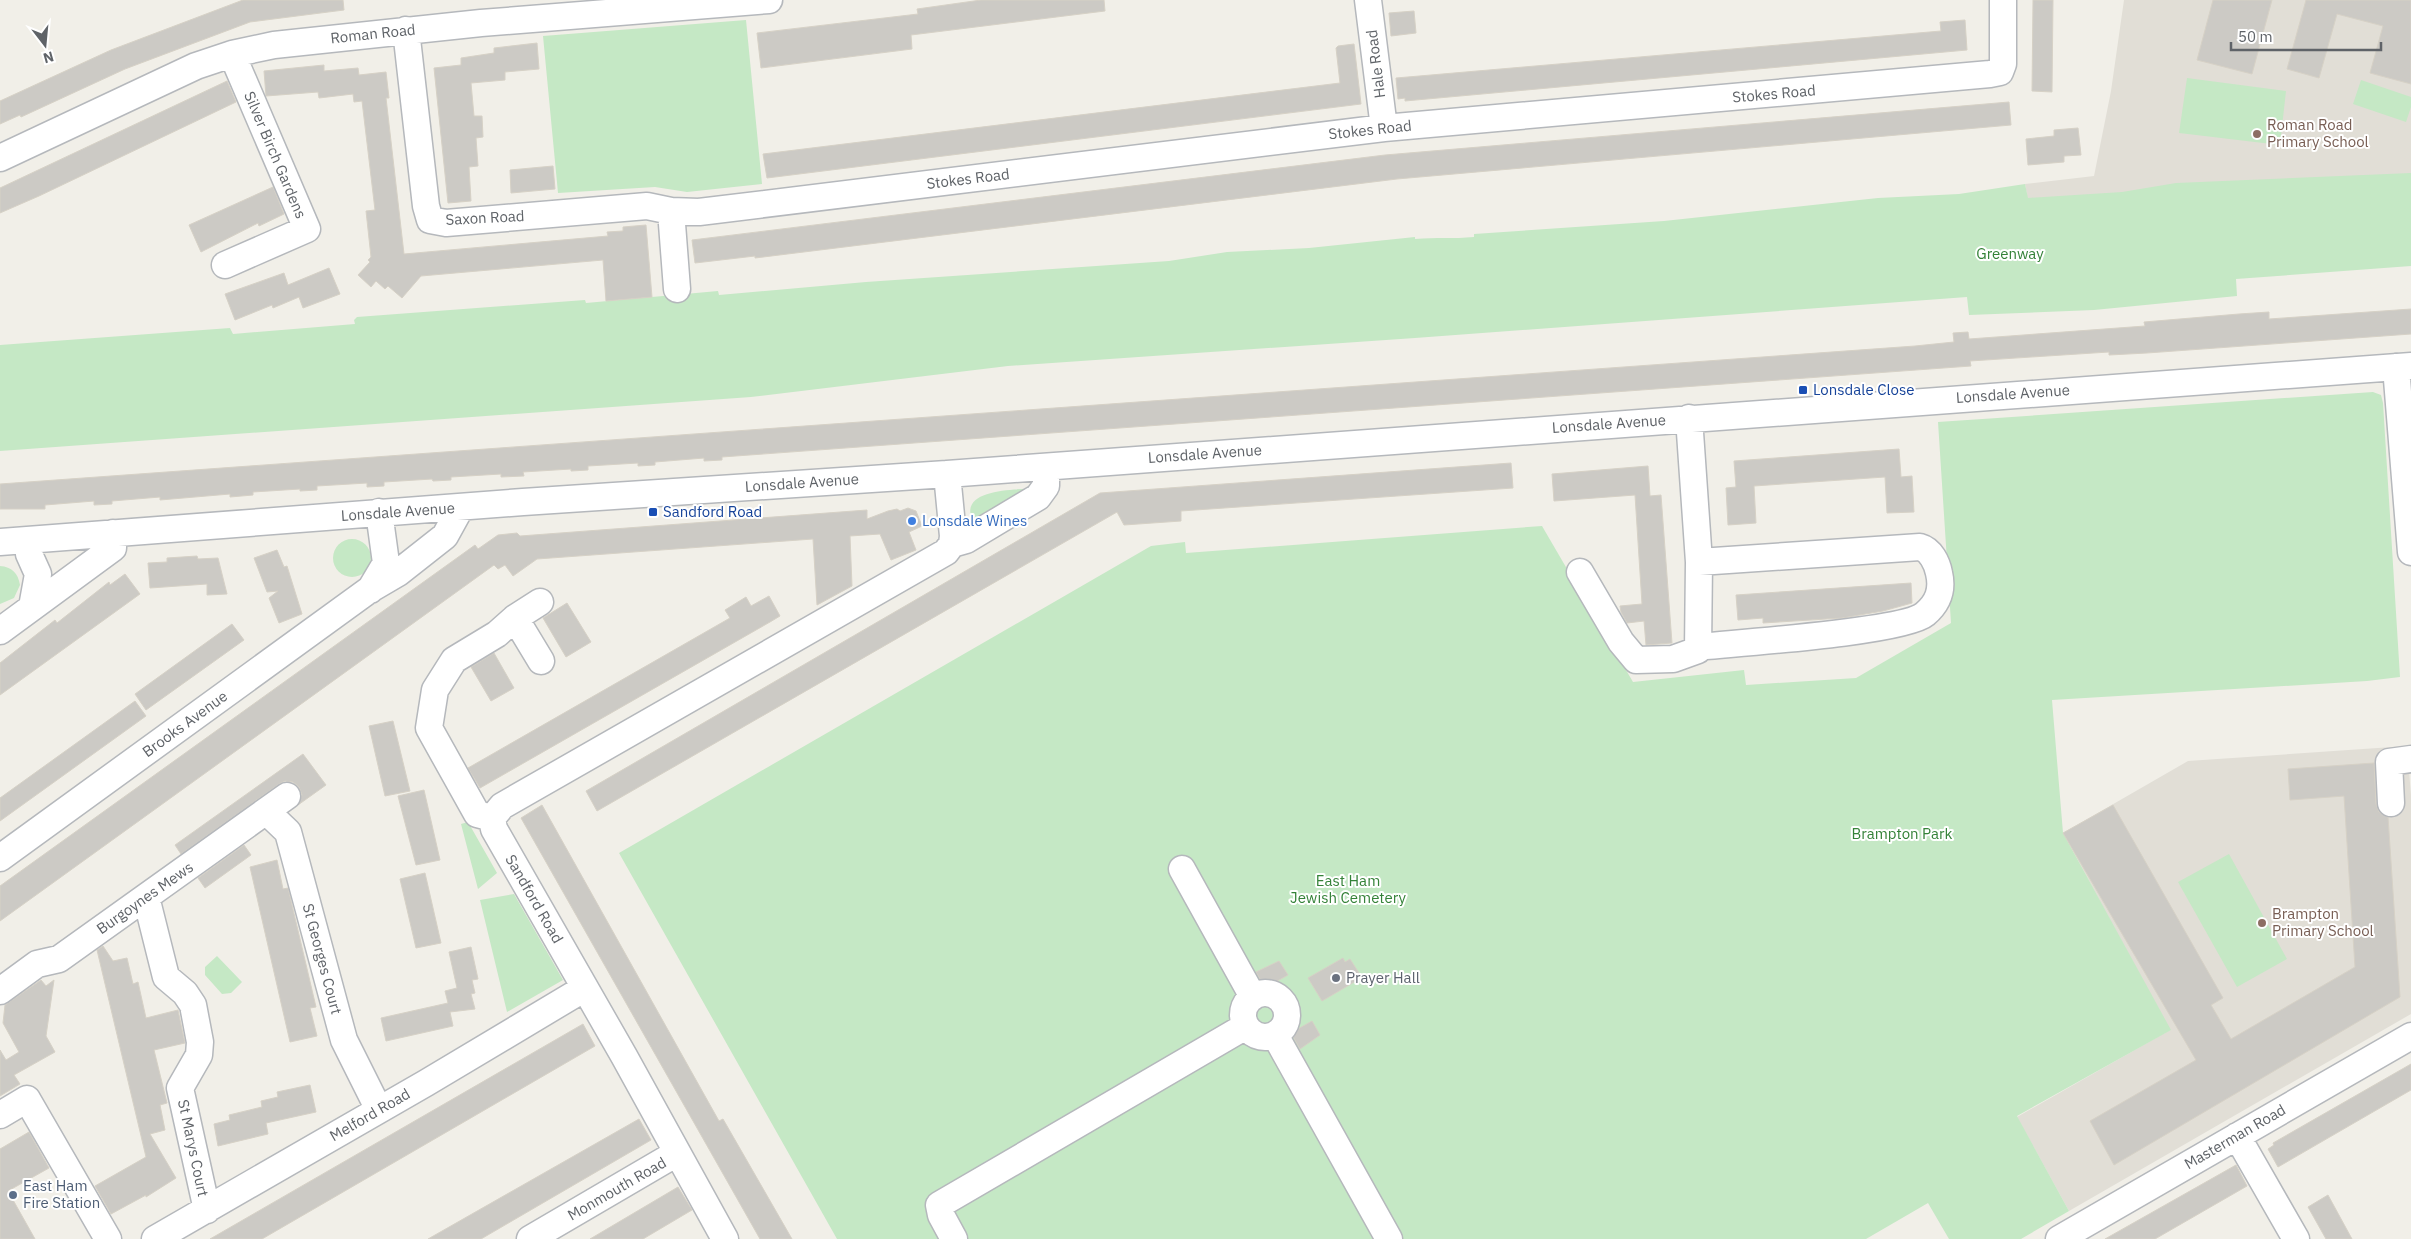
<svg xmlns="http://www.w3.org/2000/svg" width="2411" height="1239" viewBox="0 0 2411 1239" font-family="'IBM Plex Sans',sans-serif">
<rect width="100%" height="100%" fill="#f1efe8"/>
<path fill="#e1ded6" d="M2124 0H2411V208L2029 234 2027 195 2025 184 2094 176 2111 91Z
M2407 746 2411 795V1014L2069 1211 2017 1117 2170 1030 2063 833 2188 761Z"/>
<path fill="#c5e8c5" d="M746 20 762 184 687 192 655 187 558 193 543 36Z
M2187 78 2286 91 2280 145 2179 133Z
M2361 80 2411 97V107L2406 122 2353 104Z
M2411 173V266L2236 279 2237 296 2094 310 1969 315 1967 297 1415 338 1008 366 751 397 0 451V345L230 328 233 334 355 324 354 320 357 317 585 300 586 303 718 291 719 295 866 282 1169 261 1227 252 1309 248 1415 237V239C1436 237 1453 239 1474 237V234L1664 221 1878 198 1959 194 2025 184 2028 198 2122 192 2176 183Z
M2373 392 2381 395 2383 403 2400 677 2367 681 2052 700 2063 833 2171 1030 2017 1116 2069 1211 2021 1239H1949L1928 1203 1866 1239H837L619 853 1151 546 1185 542 1186 553 1542 526 1633 682 1744 670 1746 685 1856 678 1951 623 1938 422Z
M1036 488 976 527C951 488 1014 490 1036 488Z
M333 558a19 19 0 1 1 38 0a19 19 0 1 1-38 0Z
M0 566C12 567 18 573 20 585L14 598 0 604Z
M468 822 497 873 478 889 461 824Z
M2229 854 2287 959 2237 987 2178 882Z
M514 894 563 980 507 1012 480 900Z
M217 956 242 982 231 993 222 994 205 975V967Z"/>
<path fill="#cccac5" stroke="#d6d1c6" d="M243 0H343L344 10 250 22 125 69 21 117 20 115 0 124V101L111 50Z
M981 0H1104L1105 11 911 35 912 49 761 68 757 33 918 14 917 9Z
M2033 0H2053L2052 92 2032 91Z
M2213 0H2272L2252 74 2197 60Z
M2306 0H2411V84L2370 73 2383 26 2337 14 2319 78 2287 69Z
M1414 11 1416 33 1391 36 1389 13Z
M1965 20 1967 50 1405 101V98L1398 99 1396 78 1941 31 1940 22Z
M537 43 539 69 505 72V80L471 83 474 116H482L483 137 476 138 478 166 469 167 471 201 448 203 434 68 461 65V58L494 53V48Z
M1354 44 1361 104 767 178 763 154 1340 83 1336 48 1338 46Z
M324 65V71L358 68 359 75 386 72 389 98H386L404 254 608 236 607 232 623 231V227L646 225 652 297 606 301 603 260 421 276 402 298 388 286 385 289 376 281 371 287 358 275 370 262 368 260 371 257 366 211 375 210 362 101 354 102 353 94 319 98 318 92 266 96 264 71Z
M227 81 236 102 39 196 0 213V188Z
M2009 102 2011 125 1397 179 755 258V256L695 263 692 240 1385 155Z
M2078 128 2081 155 2064 156V162L2028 165 2026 139 2054 136V130Z
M553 166 555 189 511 193 510 170Z
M273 187 284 214 259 226 258 223 201 252 189 225Z
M329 268 340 294 303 308 299 297 273 308 272 305 235 320 225 294 284 273 288 285Z
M2411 309V334L2147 353 2109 355V352L1970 361 1971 366 722 457V460L704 461V458L655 462V465L638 466V463L588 466V470L571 471V469L523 472 524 476 501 477V474L451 477V480L433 481 432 479 384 482V486L367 487V483L317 486V490L300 491V489L253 492V495L230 497V494L160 500V497L112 501V504L94 505V501L45 505V509H0V484L1915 346 1954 342 1953 333 1968 332 1969 339 2145 326 2144 322 2239 314 2269 312V319Z
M1899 449 1901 477 1912 476 1914 512 1887 513 1885 477 1754 486 1756 523 1728 525 1726 488 1736 487 1734 461Z
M1511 463 1513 488 1181 511V521L1124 525 1117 512 597 811 586 791 1100 493Z
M1648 466 1650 496 1661 495 1672 643 1646 645 1644 621 1627 623 1621 612 1620 606 1642 604 1635 495 1554 501 1552 474Z
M908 508 916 511 922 526 909 532 916 550 891 560 880 534 850 536 852 586 817 605 813 539 537 559 513 576 505 565 498 569 494 565 0 921V886L475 545 478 549 498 535 517 533 520 536 867 510V519L888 511 897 509 900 511Z
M277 550 284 567 287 566 302 614 279 623 269 598 278 591 267 592 254 558Z
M197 556 198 559 218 558 227 594 207 595V584L150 588 148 563 167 562V558Z
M125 574 140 594 0 695V663L55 620 57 623 109 582 110 585Z
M1911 583 1912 603 1883 611 1842 618 1763 623V618L1738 620 1736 595Z
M769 596 780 616 770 622 480 788 468 768 730 618 725 610 746 597 751 606Z
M567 603 591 642 566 657 543 618Z
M232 624 244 640 146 710 135 694Z
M494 653 514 688 491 701 471 667Z
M135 701 146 716 0 821V798Z
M393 721 410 791 385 796 369 726Z
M303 754 326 785 298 805 302 795 299 787 293 782 285 781 279 784 181 854 175 845Z
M2374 763 2376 804 2379 812 2388 817 2400 997 2114 1165 2090 1121 2196 1060 2063 833 2113 805 2223 998 2211 1005 2231 1039 2355 967 2344 796 2290 800 2288 769Z
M424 790 440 860 416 865 398 796Z
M542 805 719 1121 723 1119 792 1239H760L521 818Z
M244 845 251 855 205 888 198 878Z
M277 860 283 889 288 888 316 1007 310 1008 317 1036 290 1042 250 867Z
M425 873 441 943 416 948 400 879Z
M103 946 113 961 127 958 133 984 138 982 146 1018 178 1010 185 1043 154 1050 167 1103 160 1105 165 1130 150 1134 176 1178 146 1197V1195L111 1214 95 1186 146 1157 97 950Z
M471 947 478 979 472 980 475 993 471 994 475 1009 450 1012 453 1026 386 1041 381 1018 448 1003 445 991 457 988 449 952Z
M1343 958 1345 962 1350 959 1359 973 1353 977 1356 981 1322 1001 1308 978Z
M1279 961 1288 975 1265 988 1256 972Z
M41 980 46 986 54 980 46 1036 55 1052 14 1075 20 1084 0 1096V1050L6 1060 19 1052 3 1023 5 1005Z
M1312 1021 1320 1035 1300 1049 1291 1033Z
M583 1024 595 1046 262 1239H210Z
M2411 1064V1090L2278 1167 2268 1149 2274 1145 2273 1143Z
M310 1085 316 1112 266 1123 268 1134 218 1146 214 1124 230 1120 229 1115 262 1107 261 1101 278 1097 277 1092Z
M639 1119 651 1140 481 1239H428Z
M29 1132 49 1168 8 1191 35 1239H0V1149Z
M2236 1165 2247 1186 2155 1239H2105Z
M678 1187 692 1210 643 1239H590Z
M2328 1195 2352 1239H2326L2308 1207Z"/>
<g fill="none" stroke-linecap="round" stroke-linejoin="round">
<defs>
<path id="minor" d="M1368 0 1384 128
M406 30 426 206 430 220 446 223 647 206 671 211 699 212 1384 128 1990 74 2000 72 2003 64V0
M0 158 196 66 232 54 274 45 481 23 769 0
M671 211 677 289
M225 265 307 229 232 54
M2396 367 2411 552
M28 540 29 554 38 574 32 607
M0 542 523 502 947 474 2411 366
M952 544 966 540 1038 497 1046 486V467
M1580 572 1621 642 1636 660 1673 659 1698 650 1699 562 1689 418
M370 590 386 563 379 512
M515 618 541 661
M0 631 113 548V533
M1698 647C1735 643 1904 632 1925 614 1938 603 1943 590 1939 573 1937 563 1931 550 1920 547L1699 562
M2391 803 2389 762 2411 759
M266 811 288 832 344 1040 379 1110
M492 818 477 814 429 728 435 690 454 660 497 634 515 618 540 602
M0 858 369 590 398 573 445 536 461 507
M1182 869 1253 997
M146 897 166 977 185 993 193 1005 200 1042 199 1055 180 1088 207 1210
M0 991 37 964 59 959 287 796
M1243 1015a22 22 0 1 1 44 0a22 22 0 1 1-44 0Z
M1275 1035 1389 1239
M0 1115 27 1099 108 1239
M2237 1136 2296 1239
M155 1239 426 1083 585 988
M530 1239 677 1153
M725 1239 624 1056 494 829 492 818 502 806 946 552 952 544 953 536 947 474
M954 1239 941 1215 939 1205 1246 1026
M2059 1239 2411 1036"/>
</defs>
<use href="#minor" stroke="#b5b8bc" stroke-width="29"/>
<use href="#minor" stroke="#fff" stroke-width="26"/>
</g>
<g fill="#8d6e63" stroke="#fff" stroke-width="2">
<circle cx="2257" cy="134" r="5"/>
<circle cx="2262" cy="923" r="5"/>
</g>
<g fill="#1a4fb4" stroke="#fff" stroke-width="2">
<rect x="1798" y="385" width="10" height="10" rx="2.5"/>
<rect x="648" y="507" width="10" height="10" rx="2.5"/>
</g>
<circle fill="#3f7fe0" stroke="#fff" stroke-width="2" cx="912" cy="521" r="5"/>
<circle fill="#6b7280" stroke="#fff" stroke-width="2" cx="1336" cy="978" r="5"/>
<circle fill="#5c6f8a" stroke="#fff" stroke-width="2" cx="13" cy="1195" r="5"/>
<g text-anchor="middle" stroke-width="4" stroke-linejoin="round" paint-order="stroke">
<g font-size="15" fill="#5f6368" stroke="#fff">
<text transform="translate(373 34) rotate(-6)" y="5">Roman Road</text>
<text transform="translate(1376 64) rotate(-97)" y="5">Hale Road</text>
<text transform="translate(1774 94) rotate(-5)" y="5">Stokes Road</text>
<text transform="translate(1370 130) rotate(-6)" y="5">Stokes Road</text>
<text transform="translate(275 155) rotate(67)" y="5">Silver Birch Gardens</text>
<text transform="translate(968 179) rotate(-7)" y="5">Stokes Road</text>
<text transform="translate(485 218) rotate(-3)" y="5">Saxon Road</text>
<text transform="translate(2013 394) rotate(-4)" y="5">Lonsdale Avenue</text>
<text transform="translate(1609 424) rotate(-4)" y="5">Lonsdale Avenue</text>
<text transform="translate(1205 454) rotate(-4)" y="5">Lonsdale Avenue</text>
<text transform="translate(802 483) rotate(-4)" y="5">Lonsdale Avenue</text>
<text transform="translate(398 512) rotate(-4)" y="5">Lonsdale Avenue</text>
<text transform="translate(185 724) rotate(-36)" y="5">Brooks Avenue</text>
<text transform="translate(145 898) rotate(-35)" y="5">Burgoynes Mews</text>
<text transform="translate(534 899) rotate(60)" y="5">Sandford Road</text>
<text transform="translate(322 959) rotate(75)" y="5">St Georges Court</text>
<text transform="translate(370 1115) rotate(-30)" y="5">Melford Road</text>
<text transform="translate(2235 1137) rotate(-30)" y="5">Masterman Road</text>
<text transform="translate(193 1148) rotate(78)" y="5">St Marys Court</text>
<text transform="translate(617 1189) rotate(-30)" y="5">Monmouth Road</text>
</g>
<g font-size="15" fill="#785e54" stroke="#fff" text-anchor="start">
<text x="2267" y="130">Roman Road<tspan x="2267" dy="17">Primary School</tspan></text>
<text x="2272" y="919">Brampton<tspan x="2272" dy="17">Primary School</tspan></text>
</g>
<g font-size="15" fill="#348238" stroke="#fff">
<text x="2010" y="259">Greenway</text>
<text x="1902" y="839">Brampton Park</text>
<text x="1348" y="886">East Ham<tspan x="1348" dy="17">Jewish Cemetery</tspan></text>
</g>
<g font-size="15" fill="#164399" stroke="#fff" text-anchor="start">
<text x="1813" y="395">Lonsdale Close</text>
<text x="663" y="517">Sandford Road</text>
</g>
<g font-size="15" fill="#366cbe" stroke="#fff" text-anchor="start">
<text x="922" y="526">Lonsdale Wines</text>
</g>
<g font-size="15" fill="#5b616d" stroke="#fff" text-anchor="start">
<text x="1346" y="983">Prayer Hall</text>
</g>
<g font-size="15" fill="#4e5e75" stroke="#fff" text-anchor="start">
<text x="23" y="1191">East Ham<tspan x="23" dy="17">Fire Station</tspan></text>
</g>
</g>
<g transform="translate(45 45) rotate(164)" stroke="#ffffff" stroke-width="4" paint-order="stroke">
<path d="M0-4L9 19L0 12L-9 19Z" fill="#5f6368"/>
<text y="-8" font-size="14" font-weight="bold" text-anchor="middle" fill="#5f6368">N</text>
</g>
<path d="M2231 42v8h150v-8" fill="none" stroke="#5f6368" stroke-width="2.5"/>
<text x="2238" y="42" font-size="15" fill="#5f6368" stroke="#ffffff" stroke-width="4" paint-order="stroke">50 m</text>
</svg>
